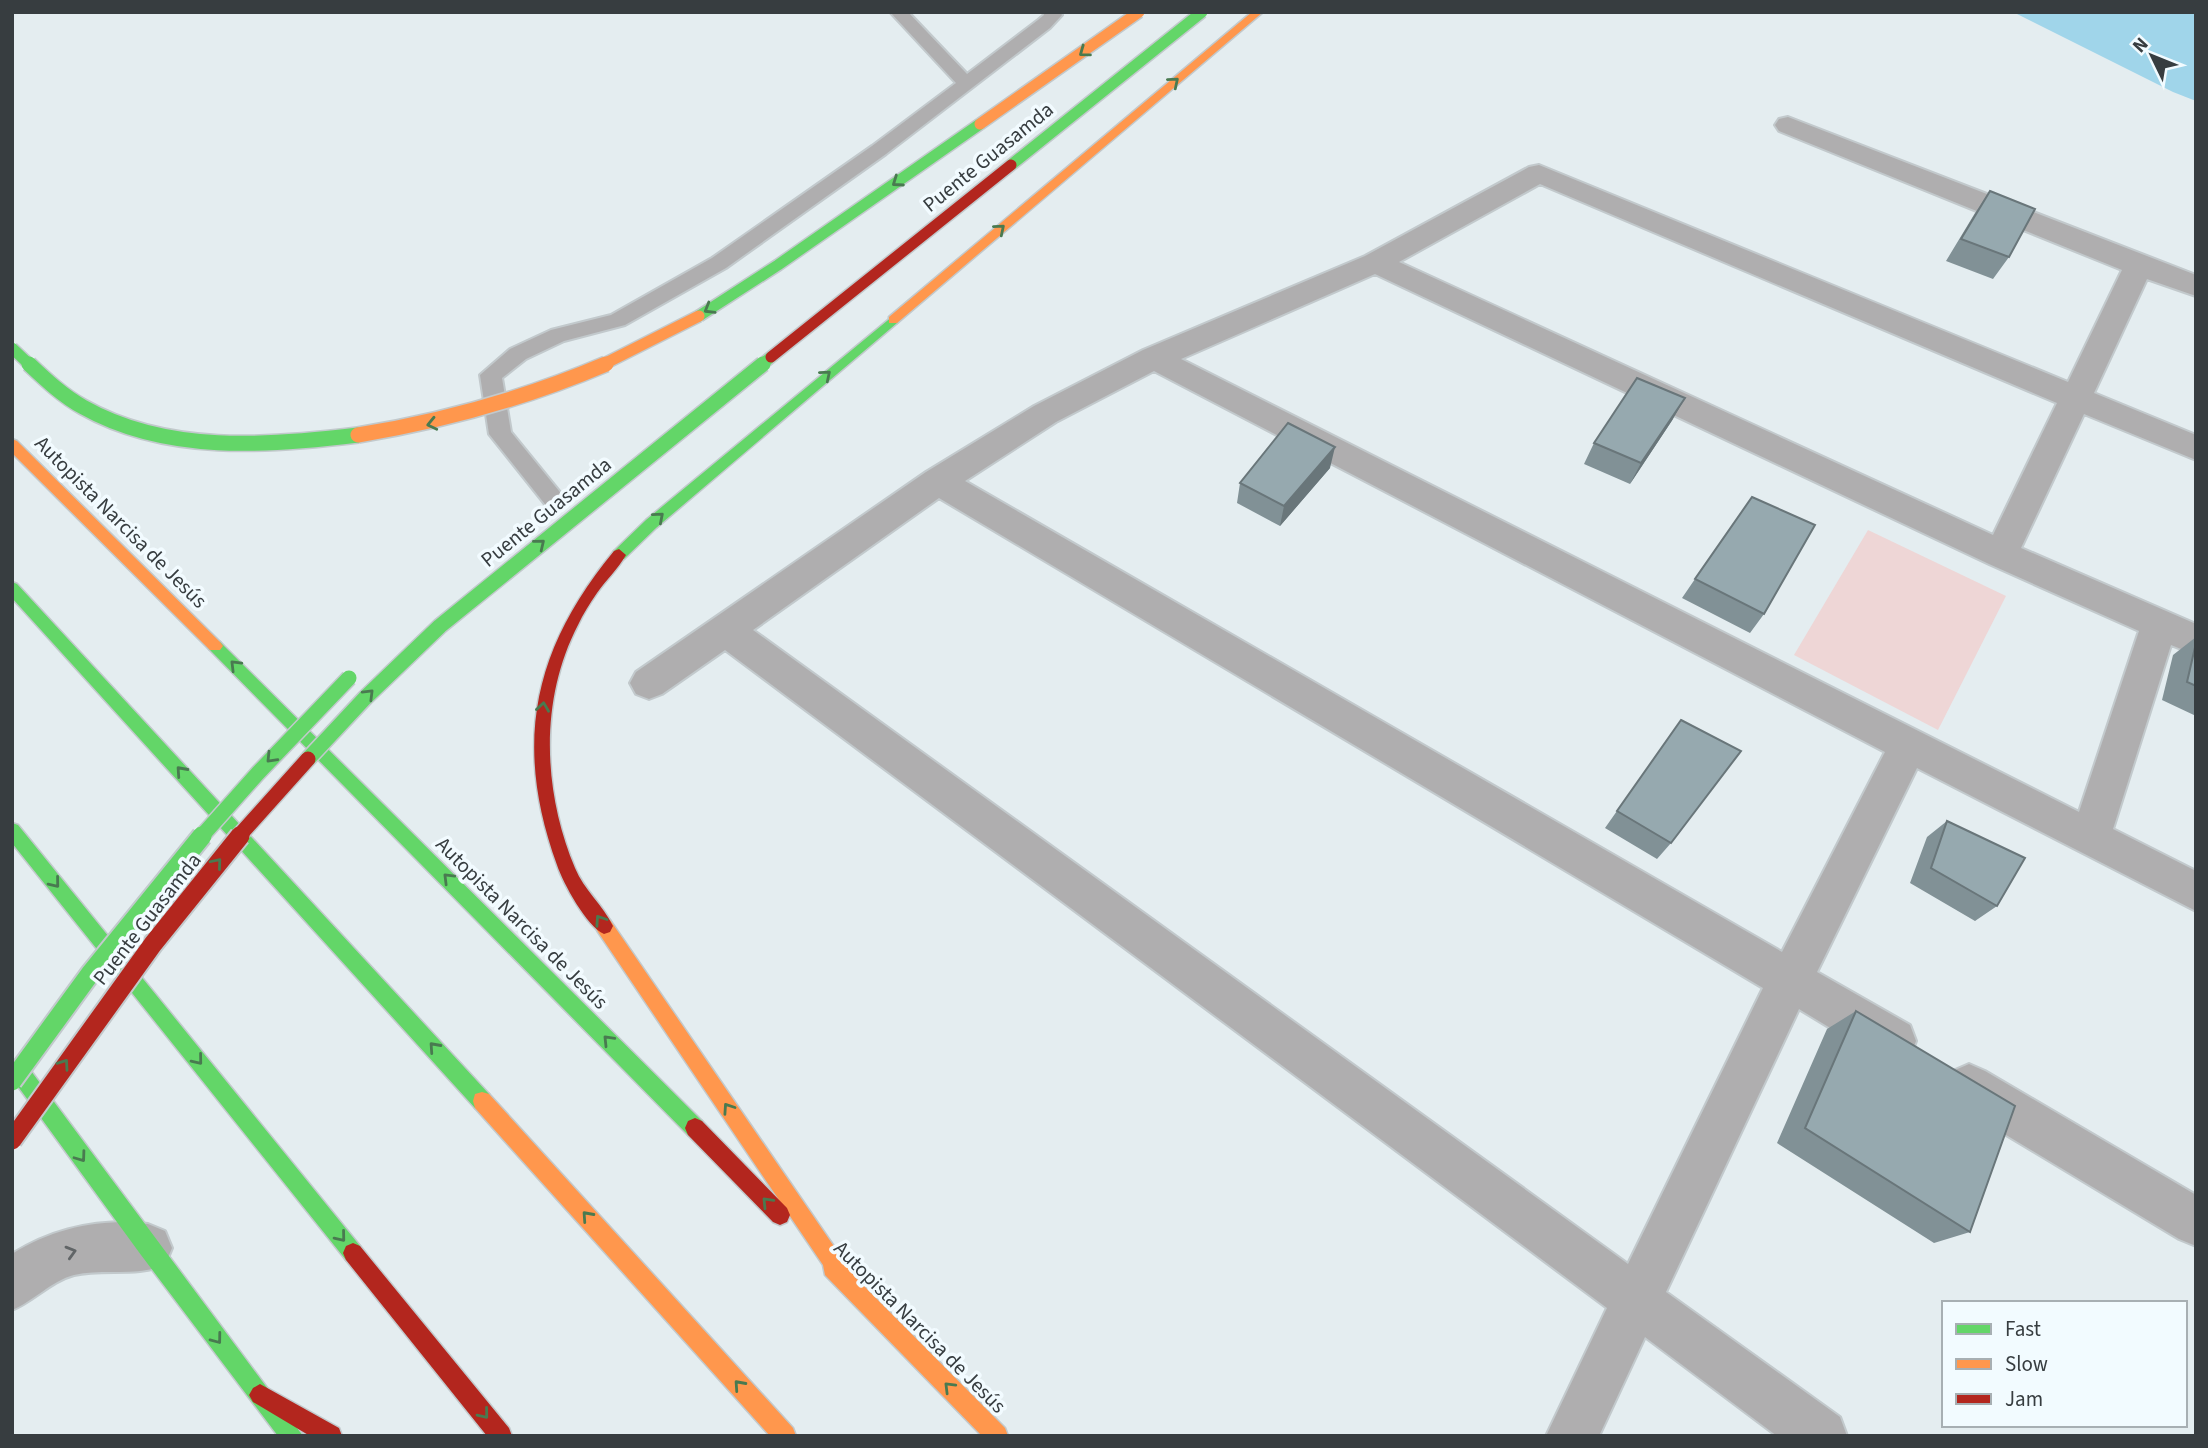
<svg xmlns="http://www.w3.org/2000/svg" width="2208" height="1448" viewBox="0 0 2208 1448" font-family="'Source Sans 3',sans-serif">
<rect width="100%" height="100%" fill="#e4edf0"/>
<path fill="#eed6d6" d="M1868 530 2006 596 1938 730 1794 655Z"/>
<path fill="#a0d5ea" d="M2013 12H2196V101L2173 92Z"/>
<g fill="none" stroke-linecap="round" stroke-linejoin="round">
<defs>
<path id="lane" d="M890 12H908L967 74 1038 20 1044 15 1043 12H1060L1062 15 1050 28 886 154 726 268 625 325 564 341 526 359 502 378 511 432 568 502 564 508 556 511 548 508 489 434 480 375 510 349 551 330 611 315 712 258 872 146 956 83Z"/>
<path id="street" d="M1788 117 2196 275V296L2147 279 2094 393 2196 435V460L2084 414 2021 548 2196 624V655L2171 645 2113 829 2196 871V911L1917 768 1817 972 1910 1025 1916 1041 1910 1057 1894 1063 1878 1057 1799 1009 1666 1292 1840 1417 1847 1436H1777L1645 1337 1599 1436H1546L1607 1308 725 650 662 694 649 699 636 694 630 683 636 672 926 472 1034 406 1143 350 1365 256 1529 167 1539 165 2068 382 2122 270 1779 131 1775 125 1779 119ZM1540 184 2057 403 1993 535 1399 262ZM1375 274 1989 564 2139 631 2079 812 1181 359ZM1154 371 1885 752 1782 952 965 481 1056 422ZM939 498 1763 988 1628 1264 753 630Z
M1969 1064 1985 1071 2196 1195V1246L2179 1239 1953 1103 1946 1087 1953 1071Z
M128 1222 148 1224 165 1231 172 1248 165 1265C136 1277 105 1268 74 1275 51 1281 34 1301 12 1310V1254C49 1231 85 1222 128 1222Z"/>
<path id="fast" d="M893 316 899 320 897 323 656 528 624 559H614L612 555 614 551 646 520Z
M12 582 17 584 489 1094 491 1101 489 1108 482 1110 475 1108 12 598Z
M215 640 220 642 702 1121 705 1128 702 1135 695 1138 688 1135 210 650 207 646 210 642Z
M12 823 18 825 360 1246 363 1253 360 1260 353 1263 346 1260 12 843Z
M24 1069 31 1071 303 1436H278L141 1255 17 1085 15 1078 17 1071Z"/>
<path id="slow" d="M1252 12H1263L897 323H889V317Z
M12 439 17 441 220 642 223 646 220 650H210L12 453Z
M604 918 610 920 855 1277 1005 1428 1008 1436H982L825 1275 823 1265 598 932 595 926 598 920Z
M482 1092 489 1094 793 1428 796 1436H770L475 1108 473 1101 475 1094Z"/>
<path id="jam" d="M619 549 626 555C618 569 606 580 597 593 590 603 583 614 578 625 539 700 543 792 575 868 584 890 603 905 613 926L610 932 604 934C587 927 563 883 557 865 513 744 533 649 614 551Z
M695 1118 702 1121 787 1208 790 1215 787 1222 780 1225 773 1222 688 1135 685 1128 688 1121Z
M353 1243 360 1246 509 1428 512 1436H487L346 1260 343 1253 346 1246Z
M260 1384 339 1428 342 1436H310L253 1402 249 1395 253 1388Z"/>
</defs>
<use href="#lane" stroke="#c2c9cc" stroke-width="4"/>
<use href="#street" stroke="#c2c9cc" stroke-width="4"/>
<use href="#fast" stroke="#c2c9cc" stroke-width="3"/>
<use href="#slow" stroke="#c2c9cc" stroke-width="3"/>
<use href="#jam" stroke="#c2c9cc" stroke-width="3"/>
<use href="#lane" fill="#afaeaf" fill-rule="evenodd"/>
<use href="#street" fill="#afaeaf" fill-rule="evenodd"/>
<use href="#fast" fill="#63d668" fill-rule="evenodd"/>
<use href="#slow" fill="#ff974d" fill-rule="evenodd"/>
<use href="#jam" fill="#b3261e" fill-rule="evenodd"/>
<defs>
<path id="fast-bridge-far2" d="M1011 165 1202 12
M699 316 778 265 980 124
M12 348 30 365
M761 365 771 357"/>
<path id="fast-bridge-far1" d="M29 364C46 380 63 396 83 407 166 454 268 446 358 435
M308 759 365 698 440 626 763 364
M201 837 258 773 349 678"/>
<path id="fast-bridge" d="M12 1081 90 974 202 836"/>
<path id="slow-bridge-far1" d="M980 124 1139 12
M602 365 699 316"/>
<path id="slow-bridge" d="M358 435C444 421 526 398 606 364"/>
<path id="jam-bridge-far2" d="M771 357 1011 165"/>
<path id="jam-bridge-far1" d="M238 837 308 759"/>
<path id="jam-bridge" d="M12 1140 153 944 240 836"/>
</defs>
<use href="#fast-bridge-far2" stroke="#c2c9cc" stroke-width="14" stroke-linecap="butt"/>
<use href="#fast-bridge-far1" stroke="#c2c9cc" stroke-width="18" stroke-linecap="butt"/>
<use href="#fast-bridge" stroke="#c2c9cc" stroke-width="23" stroke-linecap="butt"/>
<use href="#slow-bridge-far1" stroke="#c2c9cc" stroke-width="14" stroke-linecap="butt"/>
<use href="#slow-bridge" stroke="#c2c9cc" stroke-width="18" stroke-linecap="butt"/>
<use href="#jam-bridge-far2" stroke="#c2c9cc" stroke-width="14" stroke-linecap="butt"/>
<use href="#jam-bridge-far1" stroke="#c2c9cc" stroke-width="18" stroke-linecap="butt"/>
<use href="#jam-bridge" stroke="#c2c9cc" stroke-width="23" stroke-linecap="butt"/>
<use href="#fast-bridge-far2" stroke="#63d668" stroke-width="11"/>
<use href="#fast-bridge-far1" stroke="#63d668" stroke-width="15"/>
<use href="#fast-bridge" stroke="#63d668" stroke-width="19"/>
<use href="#slow-bridge-far1" stroke="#ff974d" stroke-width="11"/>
<use href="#slow-bridge" stroke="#ff974d" stroke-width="15"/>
<use href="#jam-bridge-far2" stroke="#b3261e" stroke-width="11"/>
<use href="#jam-bridge-far1" stroke="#b3261e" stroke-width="15"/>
<use href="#jam-bridge" stroke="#b3261e" stroke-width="19"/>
</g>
<path fill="#819196" d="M1990 191 2009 257 1993 279 1946 261 1975 213Z
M1673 419 1630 484 1584 464 1594 443Z
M1330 468 1280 526 1237 503 1240 483Z
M1695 579 1764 614 1750 633 1682 598Z
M2196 637V716L2162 700 2173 655Z
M1681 720 1671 843 1657 859 1605 828Z
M1947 821 1997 906 1975 921 1910 883 1927 837Z
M1856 1011 1970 1232 1934 1243 1777 1143 1827 1029Z"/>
<path fill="#69767a" d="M1685 398 1673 419 1630 484 1641 463Z
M1335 447 1330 468 1280 526 1284 506Z"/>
<path fill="#96a9af" stroke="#69767a" stroke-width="2" d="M1990 191 2035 209 2009 257 1961 239Z
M1637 378 1685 398 1641 463 1594 443Z
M1288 423 1335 447 1284 506 1240 483Z
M1752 497 1815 525 1764 614 1695 579Z
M2196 643V686L2187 682Z
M1681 720 1741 751 1671 843 1617 811Z
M1947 821 2025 858 1997 906 1931 868Z
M1856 1011 2015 1106 1970 1232 1805 1128Z"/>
<defs><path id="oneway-chevron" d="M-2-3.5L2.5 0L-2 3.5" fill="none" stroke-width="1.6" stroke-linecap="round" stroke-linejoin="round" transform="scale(1.75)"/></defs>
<g stroke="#497a50">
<use href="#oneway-chevron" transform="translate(1084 52) rotate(144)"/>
<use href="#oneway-chevron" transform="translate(1174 82) rotate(-40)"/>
<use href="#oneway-chevron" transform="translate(897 182) rotate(145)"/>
<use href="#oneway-chevron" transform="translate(1000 229) rotate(-40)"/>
<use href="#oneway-chevron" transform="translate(709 309) rotate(149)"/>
<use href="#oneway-chevron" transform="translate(826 375) rotate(-40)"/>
<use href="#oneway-chevron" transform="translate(432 424) rotate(167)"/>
<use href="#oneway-chevron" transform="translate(659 517) rotate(-41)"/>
<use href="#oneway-chevron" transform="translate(540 544) rotate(-39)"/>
<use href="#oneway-chevron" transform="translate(235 665) rotate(-135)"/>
<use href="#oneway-chevron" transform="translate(369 694) rotate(-45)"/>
<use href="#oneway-chevron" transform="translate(543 707) rotate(-82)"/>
<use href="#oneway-chevron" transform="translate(271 758) rotate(134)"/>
<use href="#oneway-chevron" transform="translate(181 771) rotate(-132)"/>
<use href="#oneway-chevron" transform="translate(217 863) rotate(-50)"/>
<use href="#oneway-chevron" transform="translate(448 878) rotate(-135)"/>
<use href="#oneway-chevron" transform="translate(55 883) rotate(51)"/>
<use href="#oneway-chevron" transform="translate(600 920) rotate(-124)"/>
<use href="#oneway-chevron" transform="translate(608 1040) rotate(-134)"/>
<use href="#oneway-chevron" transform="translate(434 1047) rotate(-132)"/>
<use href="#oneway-chevron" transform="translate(198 1060) rotate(51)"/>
<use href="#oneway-chevron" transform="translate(64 1064) rotate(-55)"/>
<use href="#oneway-chevron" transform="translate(728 1108) rotate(-124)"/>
<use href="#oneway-chevron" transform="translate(81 1157) rotate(54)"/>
<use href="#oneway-chevron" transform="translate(767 1202) rotate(-134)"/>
<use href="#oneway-chevron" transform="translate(587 1216) rotate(-132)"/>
<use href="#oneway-chevron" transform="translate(341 1237) rotate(51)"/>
<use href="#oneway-chevron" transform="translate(217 1339) rotate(53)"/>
<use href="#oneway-chevron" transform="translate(739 1385) rotate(-132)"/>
<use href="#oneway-chevron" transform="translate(949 1387) rotate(-135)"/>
<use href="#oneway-chevron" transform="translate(484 1414) rotate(51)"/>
</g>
<use stroke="#616567" href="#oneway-chevron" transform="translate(71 1252) rotate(-16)"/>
<g text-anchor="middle" stroke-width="7" stroke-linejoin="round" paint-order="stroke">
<g font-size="21" fill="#373d40" stroke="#f2fbff">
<text transform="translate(988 157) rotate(-39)" y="7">Puente Guasamda</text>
<text transform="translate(546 512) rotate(-39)" y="7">Puente Guasamda</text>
<text transform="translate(121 522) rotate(45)" y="7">Autopista Narcisa de Jesús</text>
<text transform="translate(147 919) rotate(-52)" y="7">Puente Guasamda</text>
<text transform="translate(522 923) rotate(45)" y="7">Autopista Narcisa de Jesús</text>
<text transform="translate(920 1327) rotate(45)" y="7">Autopista Narcisa de Jesús</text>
</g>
</g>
<rect width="2208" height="1448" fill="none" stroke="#373d40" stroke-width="28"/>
<rect x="1942" y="1301" width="245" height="126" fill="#f2fbff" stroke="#a7afb3" stroke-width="2"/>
<rect x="1956" y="1324" width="35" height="10" fill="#63d668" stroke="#a7afb3" stroke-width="2"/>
<text x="2005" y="1336" font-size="21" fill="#373d40">Fast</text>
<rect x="1956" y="1359" width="35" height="10" fill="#ff974d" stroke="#a7afb3" stroke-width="2"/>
<text x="2005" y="1371" font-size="21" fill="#373d40">Slow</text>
<rect x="1956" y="1394" width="35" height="10" fill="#b3261e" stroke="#a7afb3" stroke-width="2"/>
<text x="2005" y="1406" font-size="21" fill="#373d40">Jam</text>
<g transform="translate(2152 56) rotate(313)" stroke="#f2fbff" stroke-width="5" paint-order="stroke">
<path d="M0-5L12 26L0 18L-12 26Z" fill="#373d40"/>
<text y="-10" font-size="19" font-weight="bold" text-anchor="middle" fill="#373d40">N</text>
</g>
</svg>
